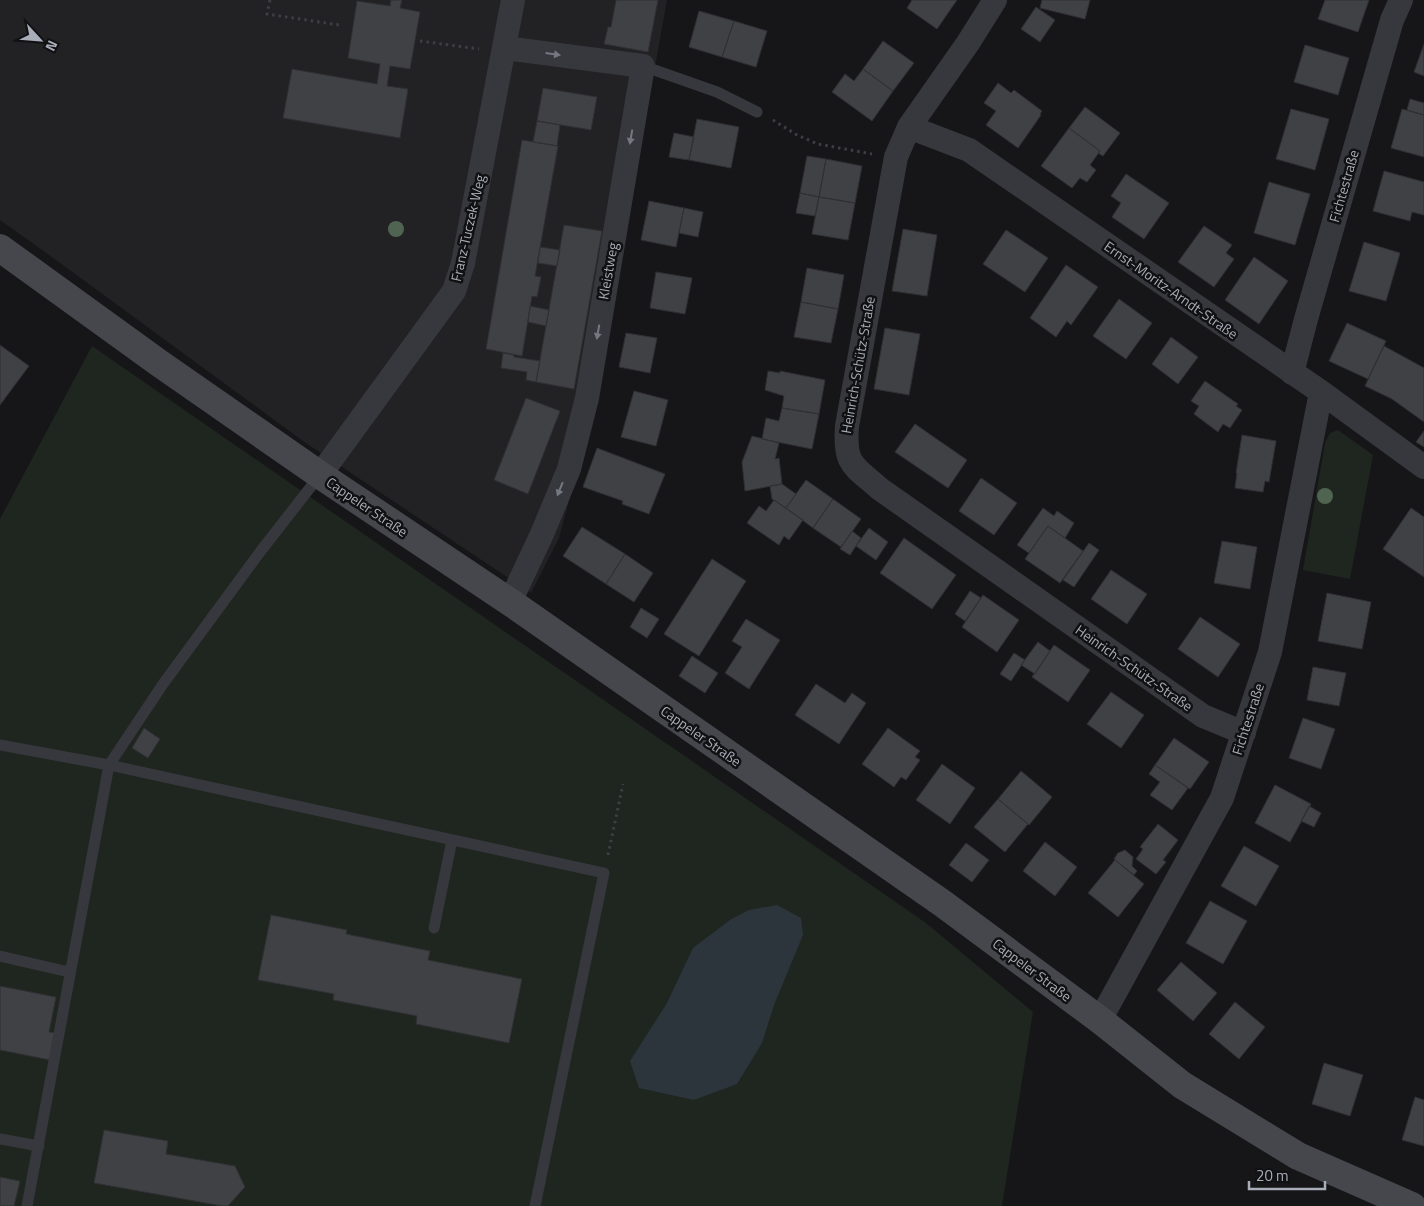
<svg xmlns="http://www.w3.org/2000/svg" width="1424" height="1206" viewBox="0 0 1424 1206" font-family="'Titillium Web',sans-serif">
<rect width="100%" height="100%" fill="#161618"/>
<path fill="#222225" d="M0 0H667L593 411 559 538 531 593 303 441 45 252 0 220Z"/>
<path fill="#1e261f" d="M92 346 926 923 1033 1012 1002 1206H0V519Z
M1338 430 1373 455 1350 579 1303 570 1325 443 1330 433Z"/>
<path fill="#2c353c" d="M777 905 801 918 803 935 774 1005 762 1043 737 1084 694 1100 639 1088 630 1061 667 1003 693 948 730 920 749 910Z"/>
<path fill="#404145" stroke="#303034" d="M391 0H402L400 8 420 12 410 69 390 66 387 86 408 89 400 138 283 118 292 69 377 84 380 64 348 58 357 1 390 6Z
M616 0H658L648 52 604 44 608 27H611Z
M912 0H957L937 29 907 8Z
M1042 0H1090L1085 19 1040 8Z
M1325 0H1369L1358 32 1318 19Z
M1036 7 1055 20 1040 42 1021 29Z
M699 11 734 21 722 57 689 47Z
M734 21 767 31 756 67 722 57Z
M883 41 914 63 893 91 863 69Z
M1424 44V76L1414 72Z
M1305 45 1349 58 1338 95 1294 82Z
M863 69 893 91 872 121 832 92 845 74 854 81Z
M998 83 1011 93 1014 90 1042 111 1040 114 1041 115 1018 148 986 125 996 111 984 103Z
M543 88 597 97 591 130 537 121Z
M1410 99 1424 103V115L1407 110Z
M1085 107 1120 133 1103 156 1098 153 1100 151 1069 128Z
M1291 109 1329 119 1315 170 1276 159Z
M1402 109 1424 115V157L1391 148Z
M697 119 739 127 731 168 689 160Z
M537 121 560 125 557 146 533 142Z
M1069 128 1100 151 1090 165 1096 170 1087 182 1080 178 1072 188 1041 166Z
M674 133 694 137 689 160 669 157Z
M522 140 558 146 535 276 541 277 537 297 532 296 522 356 486 349Z
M807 156 826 159 819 197 800 193Z
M826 159 862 166 855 203 819 197Z
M1384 171 1424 182V215L1412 212 1410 221 1373 211Z
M1126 174 1169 203 1144 239 1112 217 1121 203 1111 196Z
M1269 182 1310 194 1295 245 1254 233Z
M800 193 819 197 815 216 796 213Z
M819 197 855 203 848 240 812 234Z
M649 201 684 208 676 247 641 240Z
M684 208 703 212 698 237 679 233Z
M564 225 602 231 574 389 536 382Z
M1204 226 1232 245 1226 253 1234 259 1214 287 1178 262Z
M903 229 937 235 927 296 892 291Z
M1006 230 1048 258 1025 292 983 264Z
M1364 242 1400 253 1386 301 1349 291Z
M540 247 560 250 557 266 538 263Z
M1254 257 1288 281 1259 324 1225 300Z
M1066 265 1098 287 1071 325 1067 321 1056 337 1030 318Z
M807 268 844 275 838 309 801 302Z
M656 272 692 278 685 314 650 308Z
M1119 299 1152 323 1126 359 1093 336Z
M801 302 838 309 831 343 794 337Z
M530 306 549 310 546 326 528 322Z
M1347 323 1386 341 1368 379 1329 361Z
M885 328 920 334 909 395 874 389Z
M626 333 657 338 650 373 619 367Z
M1171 337 1198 357 1178 384 1152 364Z
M0 345 29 366 0 405Z
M1384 346 1424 368V422L1392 399 1365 386Z
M503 353 514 355V357L540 361 536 382 526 380 527 372 501 368Z
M768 371 780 373V371L825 380 819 414 782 408 784 396 765 390Z
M1205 381 1238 404 1236 406 1242 410 1230 428 1223 424 1218 432 1194 414 1199 406 1191 401Z
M634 391 668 400 656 446 621 437Z
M526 398 560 411 528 494 494 480Z
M782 408 819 414 812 449 762 439 766 418 779 421Z
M915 424 967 460 948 488 895 452Z
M1424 431V447L1416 442Z
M1242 435 1276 441 1269 482 1265 481 1263 492 1235 488 1237 473H1236Z
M752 436 779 443 775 459 779 458 782 484 745 491 742 462Z
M597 448 665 474 649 514 622 504 623 501 583 487Z
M981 478 1017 503 994 535 959 511Z
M806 480 833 499 813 528 786 508Z
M782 484 796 494 786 508 772 499 770 486Z
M833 499 861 519 841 547 813 528Z
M774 500 803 520 789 540 784 536 779 545 747 523 759 506 766 511Z
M1043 508 1054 516 1057 511 1074 523 1065 538 1048 526 1029 553 1017 545Z
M1411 508 1424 517V577L1383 549Z
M1048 526 1083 551 1060 583 1025 559Z
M582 527 625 554 606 584 563 556Z
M869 528 888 542 876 560 856 546Z
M852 531 861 538 850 555 840 549Z
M904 538 956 575 932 609 880 573Z
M1222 541 1257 547 1250 589 1214 583Z
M1089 543 1099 550 1074 587 1063 580Z
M625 554 653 573 634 602 606 584Z
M712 559 746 581 699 656 664 634Z
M1111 570 1147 594 1127 624 1091 599Z
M970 591 981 598 965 621 955 614Z
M1327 593 1371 602 1362 649 1318 641Z
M983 595 1019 620 997 652 962 627Z
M641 608 659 619 647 638 630 627Z
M1200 617 1240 644 1218 677 1178 649Z
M746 619 780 640 749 689 725 673 742 647 732 641Z
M1038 642 1050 651 1035 674 1021 665Z
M1054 645 1090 670 1068 702 1032 677Z
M1014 653 1025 660 1011 681 1000 674Z
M692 656 718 673 705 693 679 676Z
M1313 667 1346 673 1339 706 1307 700Z
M816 684 845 703 852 693 866 703 839 744 795 715Z
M1111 692 1144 715 1121 748 1087 724Z
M1303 718 1335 729 1321 769 1289 758Z
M144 728 160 739 148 758 132 748Z
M888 728 920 751 915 757 920 760 906 780 901 777 894 787 862 764Z
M1174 738 1209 762 1190 789 1155 765Z
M942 764 975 788 950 824 916 800Z
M1155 765 1188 788 1172 810 1150 795 1160 782 1149 774Z
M1021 771 1052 797 1029 825 998 799Z
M1275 785 1311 804 1290 842 1255 823Z
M998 799 1028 824 1005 852 974 827Z
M1309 806 1321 813 1314 827 1301 821Z
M1158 824 1178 840 1163 860 1166 862 1156 874 1136 859 1143 849 1140 847Z
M1045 842 1077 867 1055 896 1023 871Z
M966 843 989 860 972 882 949 865Z
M1244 846 1279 866 1256 906 1221 886Z
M1125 850 1133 857 1132 866 1137 871 1134 875 1114 859 1118 853Z
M1115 860 1144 884 1118 917 1088 893Z
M1210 901 1247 921 1223 964 1186 943Z
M271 915 347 930 346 934 430 951 428 960 522 979 509 1043 416 1024 417 1016 333 1000 334 994 258 980Z
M1181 962 1217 993 1193 1021 1157 990Z
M0 986 56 997 49 1032 55 1033 50 1060 0 1050Z
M1235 1002 1265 1027 1239 1059 1209 1034Z
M1324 1063 1363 1075 1350 1116 1312 1104Z
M1415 1097 1424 1100V1146L1402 1140Z
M104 1130 168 1141 166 1154 235 1166 245 1187 228 1206H222L94 1183Z
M0 1177 20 1181 14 1206H0Z"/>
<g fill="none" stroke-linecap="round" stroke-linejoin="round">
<path stroke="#3d3f44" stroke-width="3" stroke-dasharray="2.5 4" stroke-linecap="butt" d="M270 0 267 14 339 25
M420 41 479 49
M773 120 797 135 818 144 872 154
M608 855 623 784"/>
<path stroke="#37383d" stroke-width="11" d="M643 66 717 92 757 112
M0 745 109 765 604 873 535 1206
M434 928 452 840
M0 956 69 972
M0 1139 39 1146
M27 1206 109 765 163 684 260 552 320 475"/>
<path stroke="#37383d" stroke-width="24" d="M995 0 968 43 909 127 896 157 847 426C844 465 853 465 880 489L1203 716 1244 733
M505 48 643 66 587 398 569 469 542 534 510 602
M909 127 969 150 1321 392 1424 467
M1292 373 1306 319 1392 20 1401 0
M320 475 454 291 463 263 513 0
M1100 1020 1222 798 1270 652 1321 392"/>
<path stroke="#45474d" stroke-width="28" d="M0 248 159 363 320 475 510 602 942 903 1100 1020 1182 1085 1298 1156 1412 1206"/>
</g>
<g fill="#506452">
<circle cx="396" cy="229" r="8"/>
<circle cx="1325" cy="496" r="8"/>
</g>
<defs><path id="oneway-solid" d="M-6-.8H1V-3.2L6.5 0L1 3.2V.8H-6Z" transform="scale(1.25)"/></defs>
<g fill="#757881">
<use href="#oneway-solid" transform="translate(553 54) rotate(8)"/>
<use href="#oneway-solid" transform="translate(631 137) rotate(100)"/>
<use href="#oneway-solid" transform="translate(598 332) rotate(100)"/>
<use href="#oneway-solid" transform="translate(560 489) rotate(112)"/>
</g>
<g text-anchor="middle" stroke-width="5" stroke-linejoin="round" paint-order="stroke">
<g font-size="14" fill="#a8adb8" stroke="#111113">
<text transform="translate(1344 186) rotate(-74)" y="5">Fichtestraße</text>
<text transform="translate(468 228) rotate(-77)" y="5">Franz-Tuczek-Weg</text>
<text transform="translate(608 271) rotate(-80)" y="5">Kleistweg</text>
<text transform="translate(1171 290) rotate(35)" y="5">Ernst-Moritz-Arndt-Straße</text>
<text transform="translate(858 365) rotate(-80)" y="5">Heinrich-Schütz-Straße</text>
<text transform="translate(367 507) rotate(34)" y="5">Cappeler Straße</text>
<text transform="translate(1134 668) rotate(35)" y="5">Heinrich-Schütz-Straße</text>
<text transform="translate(1248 719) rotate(-72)" y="5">Fichtestraße</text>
<text transform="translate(701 736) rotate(35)" y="5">Cappeler Straße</text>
<text transform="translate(1032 970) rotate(37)" y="5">Cappeler Straße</text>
</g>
</g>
<g transform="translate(40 40) rotate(116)" stroke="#111113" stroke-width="4" paint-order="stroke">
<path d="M0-4L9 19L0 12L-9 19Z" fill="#a8adb8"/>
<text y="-8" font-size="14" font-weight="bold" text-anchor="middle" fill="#a8adb8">N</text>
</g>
<path d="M1249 1181v8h76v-8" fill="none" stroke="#a8adb8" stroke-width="2.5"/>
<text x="1256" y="1181" font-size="15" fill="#a8adb8" stroke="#111113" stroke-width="4" paint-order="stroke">20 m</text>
</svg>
